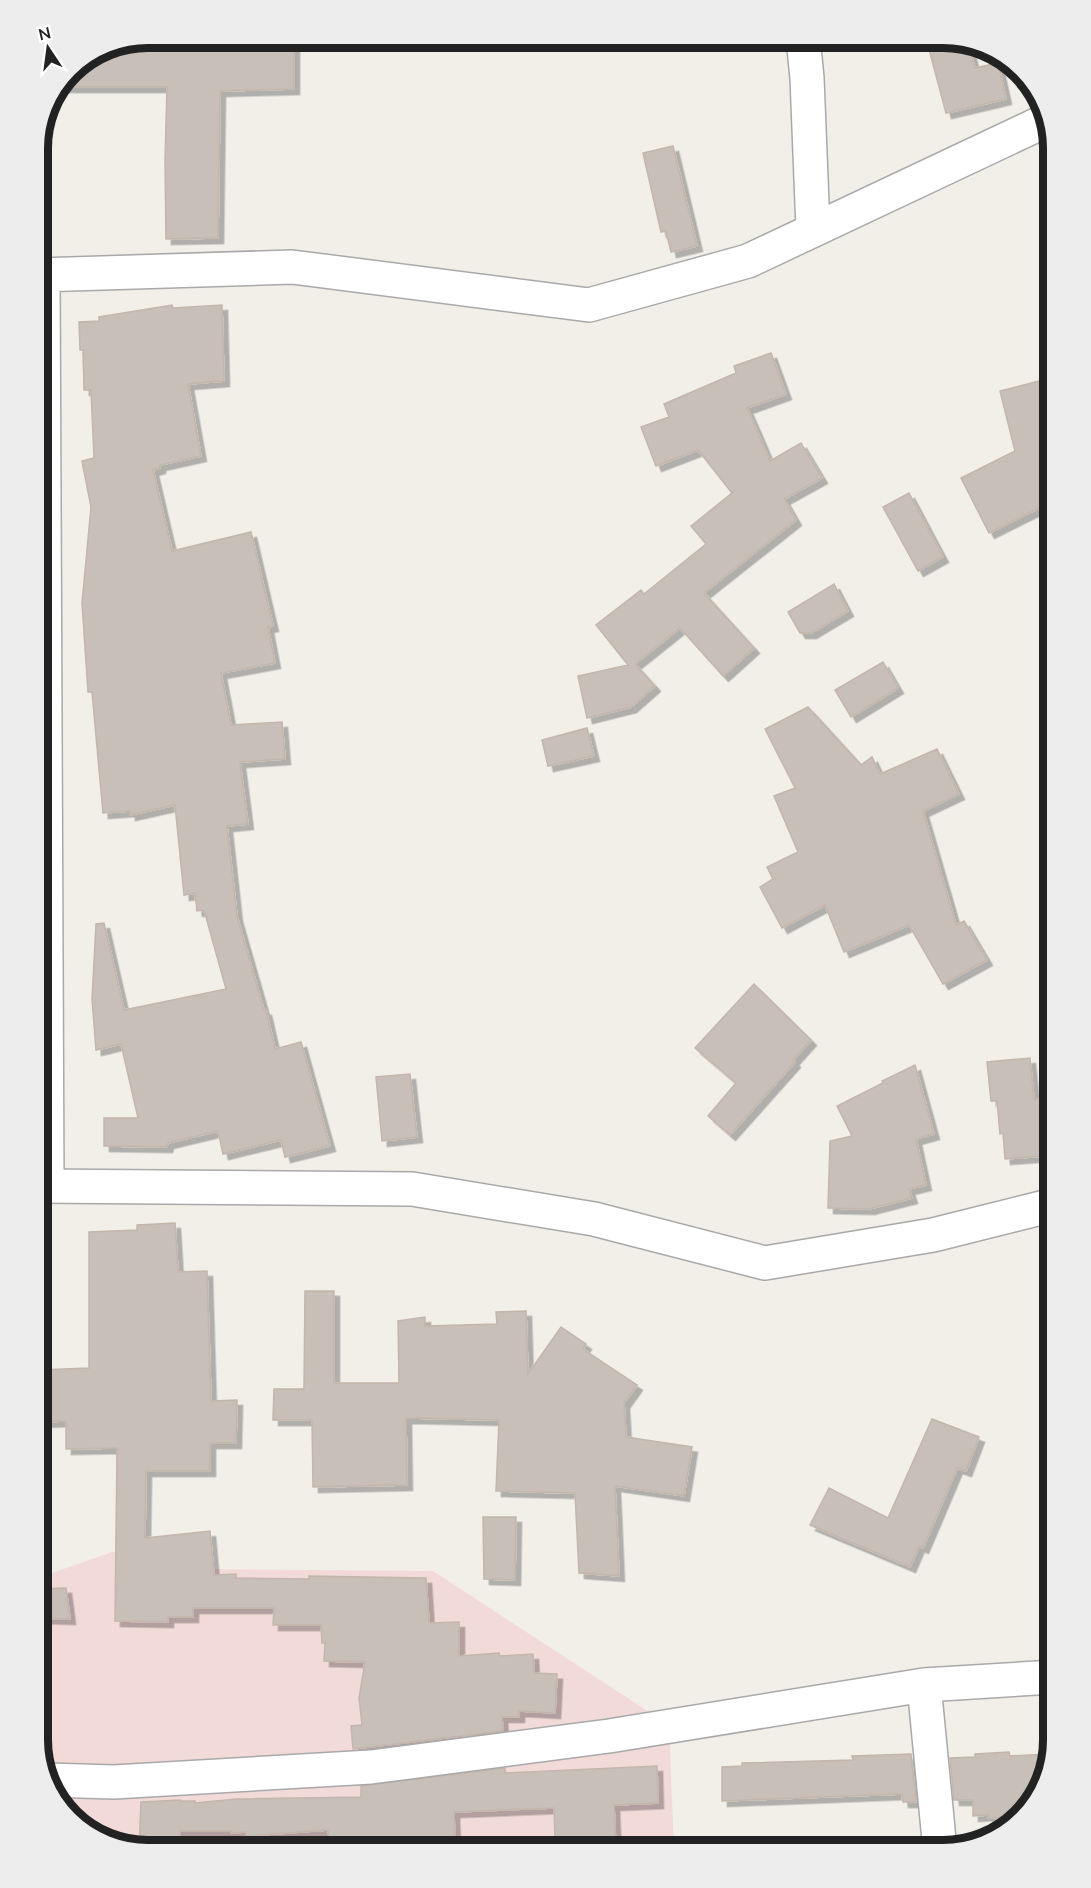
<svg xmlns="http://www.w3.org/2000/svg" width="1091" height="1888" viewBox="0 0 1091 1888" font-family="Mulish,sans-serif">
<defs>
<filter id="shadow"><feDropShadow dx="5.5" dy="5.5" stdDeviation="0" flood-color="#0004"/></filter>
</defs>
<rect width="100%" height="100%" fill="#f2efe9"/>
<path fill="#f2dad9" d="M112 1552 166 1558 193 1569 433 1571 669 1725 674 1850H141L86 1832 49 1789 38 1741V1578Z"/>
<path fill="#c7bfb8" stroke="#c4b6ab" stroke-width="1.5" filter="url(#shadow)" d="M217 38H294V89L220 91 218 238 166 239 165 161 167 87H62L70 69 106 46 138 39V49L217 48Z
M926 38H951L968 44 975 68 998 63 1006 99 946 113Z
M673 146 697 246 671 252 666 231 661 232 643 153Z
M172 305 173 308 222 305 224 381 188 384 201 456 160 465V468L153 470 172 551 251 532 273 626 268 627 275 663 221 673 231 725 282 722 285 759 240 762 248 824 227 826 237 916 264 1010H266L275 1049 301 1042 330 1146 285 1157 281 1140 223 1154 218 1131 168 1143 167 1147 104 1146V1118H138L121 1044 96 1050 92 999 96 924 104 923 124 1010 226 989 204 910 197 911 195 893 184 895 175 805 130 815V811L103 813 92 692H88L82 603 91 507 82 461 94 458 91 390H84L83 350H80L79 322 99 321V317Z
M771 353 786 394 747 408 770 461 801 443 822 478 784 499 796 520 704 593 754 648 723 676 680 628 635 664 655 686 631 707 587 718 578 676 628 665 596 625 641 590 644 594 706 544 691 526 732 493 698 450 656 466 641 427 669 417 664 404 736 373 734 366Z
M1047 379 1053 406V501L989 533 961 478 1015 451 1000 391Z
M909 493 943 557 918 571 883 507Z
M834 584 848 611 811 633H800L788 612Z
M883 662 898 688 851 717 835 690Z
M808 707 861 765 872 757 880 774 937 749 959 794 923 811 956 925 964 921 987 960 943 984 909 925 844 952 825 905 782 928 760 887 773 879 767 867 798 852 774 796 795 788 765 729Z
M587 728 594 756 548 766 542 740Z
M754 984 811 1040 793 1060 795 1062 730 1135 708 1116 736 1083 695 1048Z
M1030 1058 1034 1100 1053 1098V1141L1045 1142 1044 1156 1005 1159 1003 1133 1000 1134 997 1101H991L987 1062Z
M915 1065 934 1134 916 1139 926 1185 909 1189 912 1198 869 1209 828 1208 830 1141 852 1136 837 1106 883 1083 882 1081Z
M410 1074 417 1137 382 1141 376 1077Z
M175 1223 178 1272 207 1271 211 1401 237 1400 236 1443H210V1471H146L145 1538 210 1531 214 1575 236 1574V1578L309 1579V1576L426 1578 429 1623 459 1622V1656L499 1653 500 1656 533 1654 534 1673 557 1674 555 1713 519 1711V1717H502L503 1731 353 1749 351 1726 362 1725 359 1698 365 1662 324 1661 325 1643H322L321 1625H273L274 1608H193V1617H168V1622L115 1621 117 1448 66 1449V1421L38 1422V1370L89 1368V1232L137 1230V1225Z
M305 1291H334V1383H399L398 1321 425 1317V1326L497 1324 496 1312 526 1311 528 1374 561 1327 586 1344 583 1349 637 1385 624 1403 626 1437 692 1447 684 1496 615 1486 619 1576 579 1573 575 1493 496 1491 499 1420 406 1418 407 1485 313 1487 312 1420H273L274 1389H304Z
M932 1419 979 1437 966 1471 957 1468 923 1548 919 1546 910 1567 810 1525 829 1488 888 1518Z
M483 1517H516L515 1580 484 1579Z
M66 1588 70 1619 38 1618V1589Z
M1009 1752 1010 1756 1049 1754 1035 1801 1018 1817 988 1818V1815L973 1816V1800H954L950 1758 975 1757V1754Z
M911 1754 916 1802H903L902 1794 722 1801V1767L742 1766V1763L853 1760 852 1756Z
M657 1766 658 1803 614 1805 616 1850H588L587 1837 555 1838 554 1808 454 1812 455 1840 428 1841V1838L330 1845 328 1830 246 1836V1832L231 1833V1831H180V1846L139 1848 141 1802 180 1800V1801H195V1803L237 1799 361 1797V1786L505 1768V1773Z"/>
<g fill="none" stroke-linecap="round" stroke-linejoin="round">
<defs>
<path id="minor" d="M803 38 807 78 813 229
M38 275 292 267 589 305 748 261 1047 120
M43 275 47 1186
M38 1186 412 1189 594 1219 765 1263 933 1235 1053 1205
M924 1685 940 1850
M47 1780 114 1782 371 1767 609 1736 924 1685 1053 1677"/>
</defs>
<use href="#minor" stroke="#a9a9a9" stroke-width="36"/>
<use href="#minor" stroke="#fff" stroke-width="33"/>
</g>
<path d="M0 0H1091V1888H0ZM148 48H943A100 100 0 0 1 1043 148V1740A100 100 0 0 1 943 1840H148A100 100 0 0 1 48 1740V148A100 100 0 0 1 148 48Z" fill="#ededed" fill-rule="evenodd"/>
<path fill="none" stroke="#222" stroke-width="8" d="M148 48H943A100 100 0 0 1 1043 148V1740A100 100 0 0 1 943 1840H148A100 100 0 0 1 48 1740V148A100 100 0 0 1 148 48Z"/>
<g transform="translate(48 48) rotate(347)" stroke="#ffffff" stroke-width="4.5" paint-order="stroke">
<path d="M0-4.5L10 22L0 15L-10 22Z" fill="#222222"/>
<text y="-9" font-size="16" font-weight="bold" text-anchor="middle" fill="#222222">N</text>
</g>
</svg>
